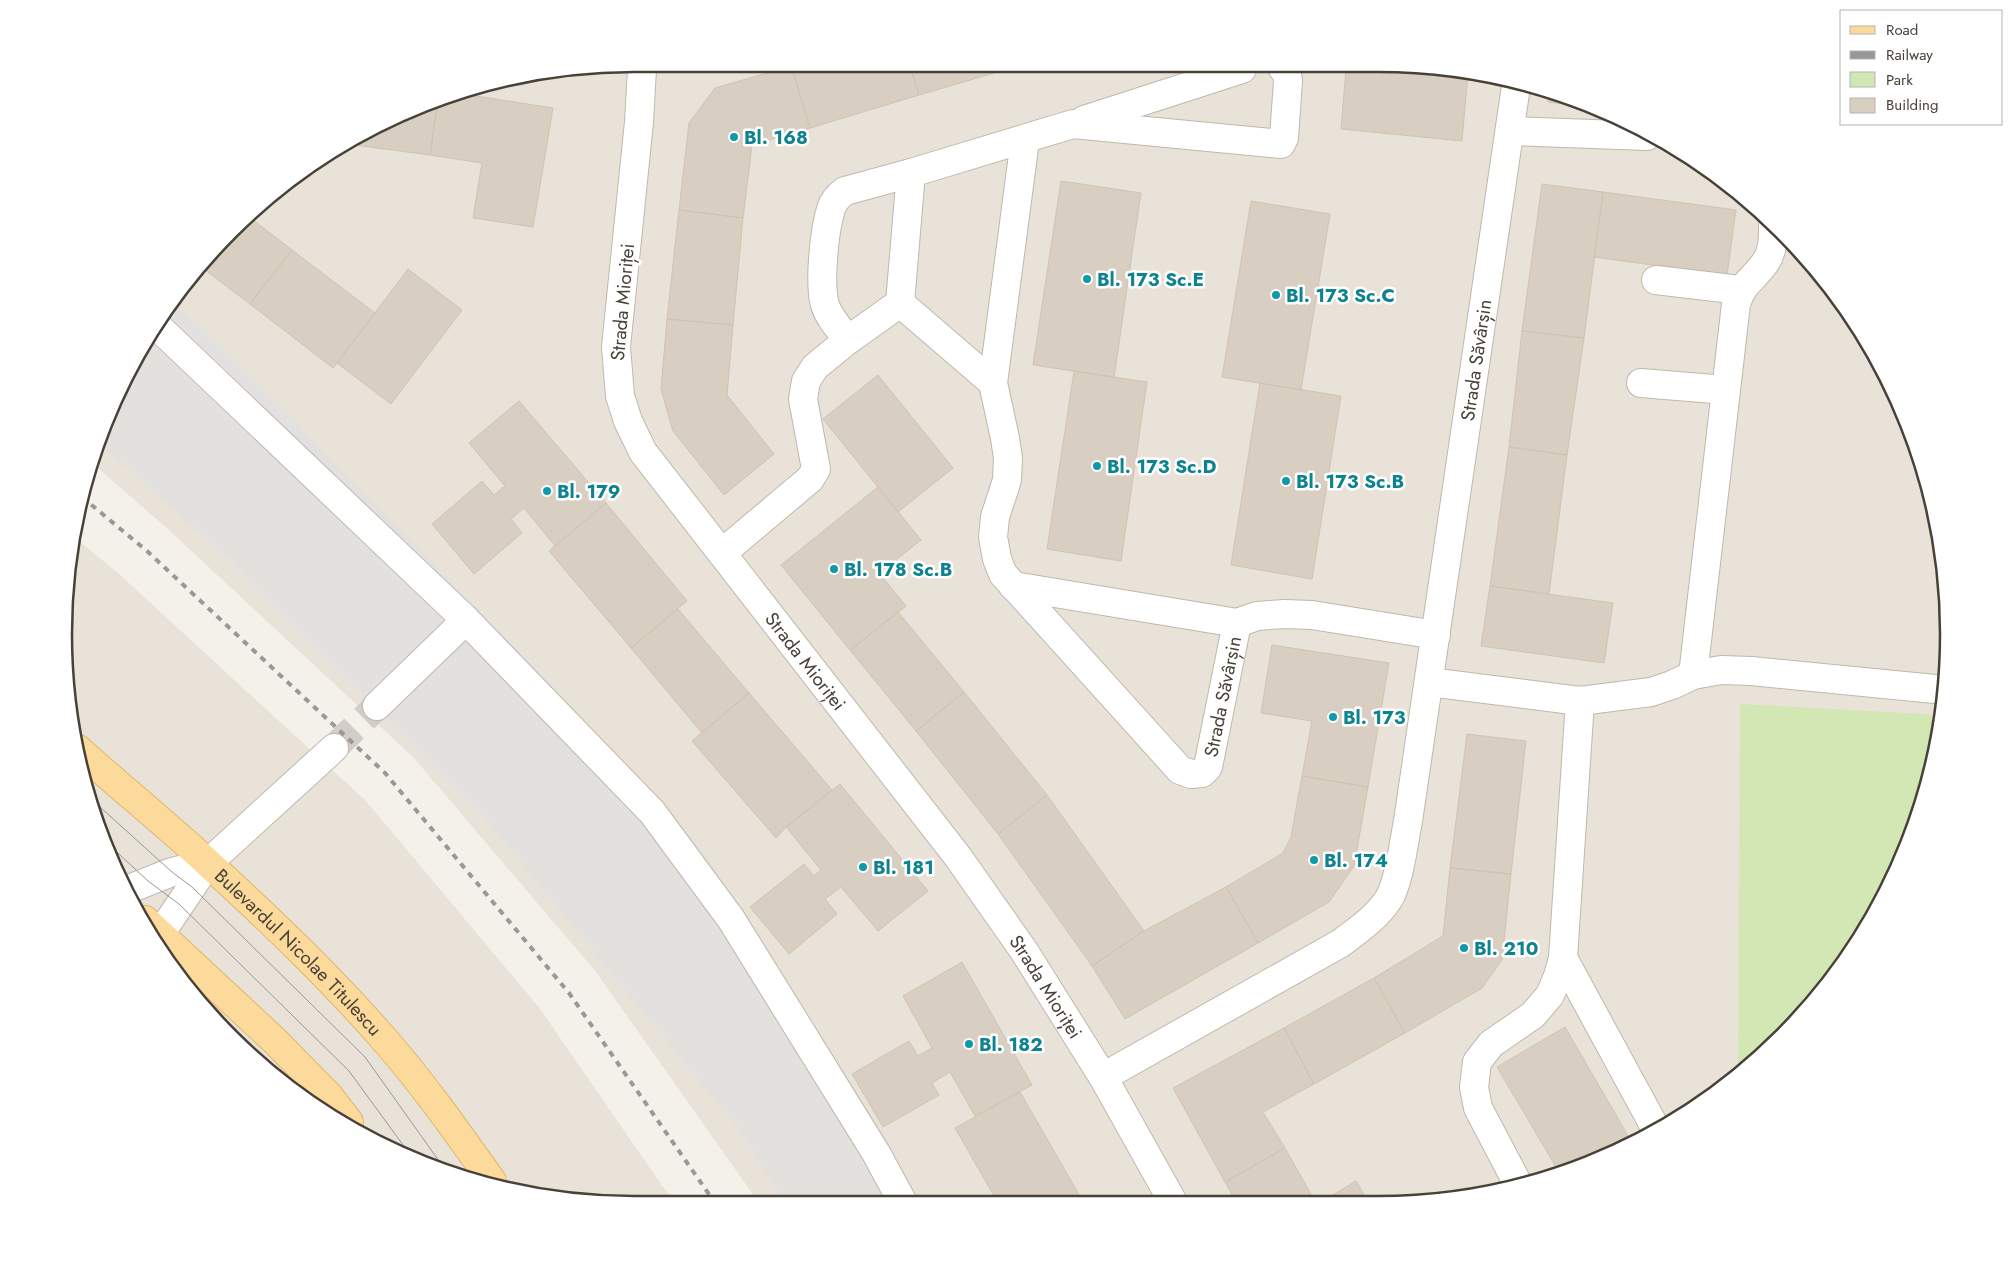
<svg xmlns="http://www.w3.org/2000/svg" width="2013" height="1268" viewBox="0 0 2013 1268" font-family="Jost,sans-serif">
<rect width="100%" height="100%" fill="#f4f0ea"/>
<path fill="#e8e2d8" d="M559 69H1453L1597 107 1726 181 1808 258 1873 349 1919 450 1944 559 1948 671 1930 781 1891 886 1755 1063 1664 1128 1527 1185 1417 1203 757 1200 596 972 414 758 170 531 91 462 94 451 160 317 231 231 287 181 382 123 451 94Z
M73 536 119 574 366 801 540 1009 672 1200 560 1199 416 1161 287 1087 231 1037 160 951 94 817 69 709 64 634Z"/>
<path fill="#d3e7b4" d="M1740 704 1941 715 1930 781 1891 886 1832 981 1755 1063 1738 1075Z"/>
<path fill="#e3e1de" d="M173 301 228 352 559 693 705 853 766 954 909 1201 782 1200 744 1136 483 816 227 557 98 443 160 317Z"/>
<path fill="#d9cec2" stroke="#d0c3b2" d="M781 69H792L810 128 752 145 743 218 679 210 689 123 715 88Z
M792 69H911L919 95 810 128Z
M911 69H1008L919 95Z
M1346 69H1371L1408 72V69H1453L1468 73 1462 141 1341 129Z
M457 93 553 108 533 227 473 218 482 163 430 155 438 99Z
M1549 94 1597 107 1598 108 1548 102Z
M438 99 430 155 347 144 382 123Z
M1061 181 1141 193 1114 377 1033 365Z
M1542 184 1603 192 1584 338 1522 331Z
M1603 192 1736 210 1727 275 1594 257Z
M1251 201 1330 214 1301 390 1222 377Z
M679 210 743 218 733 325 667 319Z
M248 216 292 250 250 304 201 267 231 231Z
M292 250 375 313 333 368 250 304Z
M408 269 462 310 391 404 337 363Z
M667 319 733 325 727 395 774 454 724 495 673 431 661 389Z
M1522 331 1584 338 1567 455 1509 447Z
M1074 371 1147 382 1121 561 1047 549Z
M878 375 953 468 898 512 823 419Z
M1260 383 1341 396 1312 579 1231 565Z
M519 401 606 503 555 546 524 508 511 519 522 533 474 574 432 524 482 481 494 495 505 486 469 443Z
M1509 447 1567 455 1549 594 1490 586Z
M878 487 921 540 879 573 906 606 850 650 781 565Z
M606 503 687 601 631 648 549 551Z
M1490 586 1613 603 1604 663 1481 646Z
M678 609 749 693 702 733 631 648Z
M898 612 964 692 916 731 850 650Z
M1272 645 1389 663 1368 787 1302 776 1312 721 1261 713Z
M964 692 1047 795 998 834 916 731Z
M749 693 832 790 786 827 776 838 692 741Z
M1467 734 1526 741 1511 874 1450 868Z
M1302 776 1368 787 1354 866 1329 902 1258 943 1226 887 1283 853 1291 837Z
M840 784 928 891 878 931 841 887 825 899 837 914 789 954 750 907 804 864 814 876 821 870 786 827Z
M1047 795 1144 931 1092 966 998 834Z
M1450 868 1511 874 1502 960 1482 988 1405 1033 1374 978 1443 936Z
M1226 887 1258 943 1125 1019 1092 966 1144 931Z
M962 962 1032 1085 975 1116 950 1072 932 1083 939 1095 883 1127 852 1074 909 1041 918 1056 932 1048 903 996Z
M1374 978 1405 1033 1314 1084 1284 1028Z
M1565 1027 1631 1141 1559 1172 1497 1067Z
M1284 1028 1314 1084 1263 1112 1285 1148 1225 1182 1173 1088Z
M1020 1092 1081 1198 1075 1202 997 1201 955 1128Z
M1285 1148 1316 1203 1236 1202 1225 1182Z
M1356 1181 1369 1203H1319Z"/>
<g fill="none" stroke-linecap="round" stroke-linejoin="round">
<path stroke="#d2cdc6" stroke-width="28" stroke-dasharray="28 14" stroke-linecap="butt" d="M334 748 377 706"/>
<defs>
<g id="minor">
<path id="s1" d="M642 69 639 122 616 347 620 396 628 421 643 452 958 857 1024 951 1103 1077 1173 1202"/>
<path d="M1084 120 1242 69"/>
<path d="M1510 131 1647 136"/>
<path d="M1656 280 1740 290"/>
<path id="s2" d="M900 303 993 383 1005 438 1008 458 1007 480 995 517 993 537 997 559 1003 574 1180 770 1191 774 1202 773 1208 767 1237 623 1257 616 1284 614 1312 615 1436 635"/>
<path d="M156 325 466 620 652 812 731 919 876 1153 902 1201"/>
<path d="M848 340C840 329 829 318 825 305 819 284 824 231 831 209 833 202 838 196 845 191L911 173"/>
<path d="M993 383 1025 140"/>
<path d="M1641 383 1726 390"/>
<path d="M722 553 810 479 816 469 803 399 806 381 815 367 848 340 900 303 911 173 1073 124 1281 144 1284 138 1288 81 1287 74 1283 69"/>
<path d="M1013 586 1237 623"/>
<path d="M1693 675 1736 304C1743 282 1753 280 1765 263 1773 252 1773 239 1773 226"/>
<path d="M1429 682 1580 701 1651 692 1672 685 1693 675 1721 670 1751 671 1945 690"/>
<path d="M377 706 466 620"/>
<path d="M129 889 172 872 208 863"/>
<path d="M154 939 160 934 208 863 334 748"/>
<path d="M1563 958 1657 1131"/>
<path id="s3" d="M1103 1077 1341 943C1358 930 1376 918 1388 900 1399 884 1404 841 1408 821L1516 86"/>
<path d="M1519 1186 1478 1108 1474 1087 1477 1062 1491 1044 1533 1015 1550 995 1558 976 1563 958 1580 701"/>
</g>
<g id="major">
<path id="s4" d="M78 749C121 788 166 824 209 864 271 921 334 981 390 1046 427 1089 459 1135 492 1181"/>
<path d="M145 920 275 1041 329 1096 349 1122"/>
</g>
</defs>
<use href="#minor" stroke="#c0b8ac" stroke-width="30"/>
<use href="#major" stroke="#e1b66b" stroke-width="30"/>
<use href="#minor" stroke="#fff" stroke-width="28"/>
<use href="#major" stroke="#fcda9b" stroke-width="28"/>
<path stroke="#989898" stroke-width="1" d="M90 798 172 872 192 887 365 1057 444 1168
M107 843 148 881 179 904 349 1071 414 1160"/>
<path stroke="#989898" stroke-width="4" stroke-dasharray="6 6" stroke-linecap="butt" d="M82 497 147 551 385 773 569 993 713 1200"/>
</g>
<g fill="#0f9aa8" stroke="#fff" stroke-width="2">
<circle cx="734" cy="137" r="5"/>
<circle cx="1087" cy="279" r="5"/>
<circle cx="1276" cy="295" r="5"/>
<circle cx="1097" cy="466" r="5"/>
<circle cx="1286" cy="481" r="5"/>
<circle cx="547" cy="491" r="5"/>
<circle cx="834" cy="569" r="5"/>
<circle cx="1333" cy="717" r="5"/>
<circle cx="1314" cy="860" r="5"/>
<circle cx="863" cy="867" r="5"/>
<circle cx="1464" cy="948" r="5"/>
<circle cx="969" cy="1044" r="5"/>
</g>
<g text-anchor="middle" stroke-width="5" stroke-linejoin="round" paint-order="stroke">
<g font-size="19" font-weight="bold" fill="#0d838f" stroke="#fff" text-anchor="start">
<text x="744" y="144">Bl. 168</text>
<text x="1097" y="286">Bl. 173 Sc.E</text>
<text x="1286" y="302">Bl. 173 Sc.C</text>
<text x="1107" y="473">Bl. 173 Sc.D</text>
<text x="1296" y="488">Bl. 173 Sc.B</text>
<text x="557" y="498">Bl. 179</text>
<text x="844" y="576">Bl. 178 Sc.B</text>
<text x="1343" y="724">Bl. 173</text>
<text x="1324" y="867">Bl. 174</text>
<text x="873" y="874">Bl. 181</text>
<text x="1474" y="955">Bl. 210</text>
<text x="979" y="1051">Bl. 182</text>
</g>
<g font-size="19" fill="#484138" stroke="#fff">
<text transform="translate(622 302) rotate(-85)" y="7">Strada Mioriței</text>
<text dy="7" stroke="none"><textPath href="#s3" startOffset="885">Strada Săvârșin</textPath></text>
<text dy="7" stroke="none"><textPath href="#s1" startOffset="654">Strada Mioriței</textPath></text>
<text dy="7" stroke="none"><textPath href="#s2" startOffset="686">Strada Săvârșin</textPath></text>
<text dy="7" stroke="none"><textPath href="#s4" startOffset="300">Bulevardul Nicolae Titulescu</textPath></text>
<text dy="7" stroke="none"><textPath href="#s1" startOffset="1059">Strada Mioriței</textPath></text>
</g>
</g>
<path d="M0 0H2013V1268H0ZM634 72H1378A562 562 0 0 1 1940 634V634A562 562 0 0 1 1378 1196H634A562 562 0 0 1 72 634V634A562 562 0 0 1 634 72Z" fill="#fff" fill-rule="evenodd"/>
<path fill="none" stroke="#484138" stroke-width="2.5" d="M634 72H1378A562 562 0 0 1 1940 634V634A562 562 0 0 1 1378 1196H634A562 562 0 0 1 72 634V634A562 562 0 0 1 634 72Z"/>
<rect x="1840" y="10" width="162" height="115" fill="#ffffff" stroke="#b6b3af"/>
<rect x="1850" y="26" width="25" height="8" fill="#fcda9b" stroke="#b6b3af"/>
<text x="1886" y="35" font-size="15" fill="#484138">Road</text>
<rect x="1850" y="51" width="25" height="8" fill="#989898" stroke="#b6b3af"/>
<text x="1886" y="60" font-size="15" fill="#484138">Railway</text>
<rect x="1850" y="72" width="25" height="15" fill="#d3e7b4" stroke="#b6b3af"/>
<text x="1886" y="85" font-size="15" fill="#484138">Park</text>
<rect x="1850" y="98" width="25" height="15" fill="#d9cec2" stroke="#b6b3af"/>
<text x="1886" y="110" font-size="15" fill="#484138">Building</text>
</svg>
